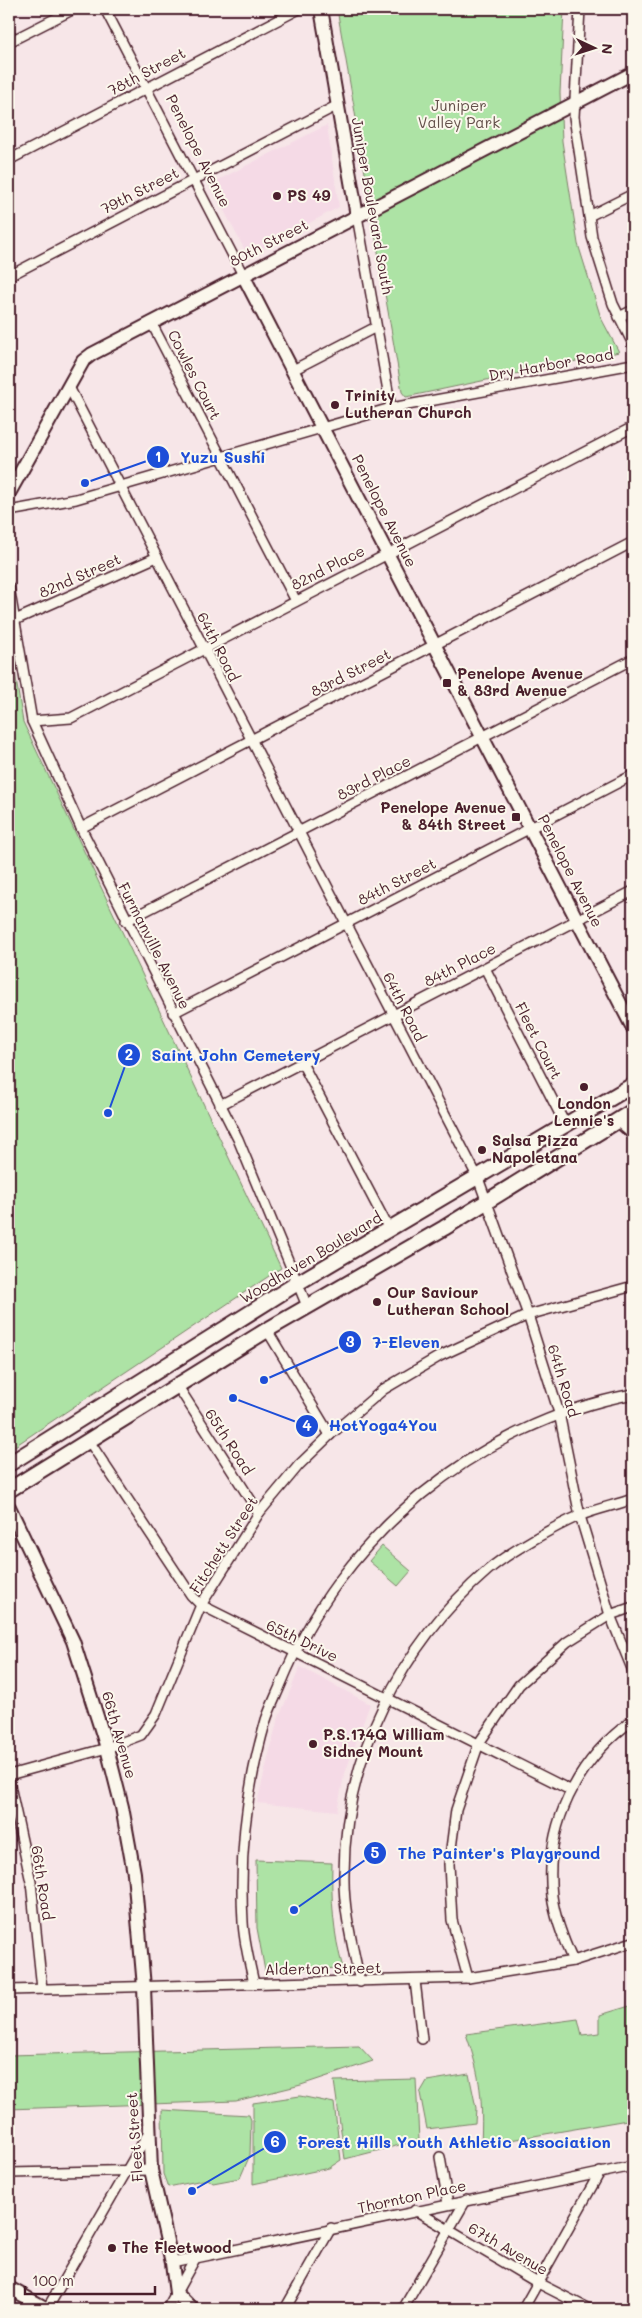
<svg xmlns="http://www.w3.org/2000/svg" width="642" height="2318" viewBox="0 0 642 2318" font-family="Mali,sans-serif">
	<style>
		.built { fill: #f5dae6 }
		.green { fill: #ade3a5; stroke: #7c8168 }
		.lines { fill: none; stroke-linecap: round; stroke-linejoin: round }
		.street-casing { stroke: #4a1f2b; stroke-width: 12 }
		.secondary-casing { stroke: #4a1f2b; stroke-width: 16 }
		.primary-casing { stroke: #4a1f2b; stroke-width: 18 }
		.street { stroke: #fbf7ec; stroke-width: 9 }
		.secondary { stroke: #fbf7ec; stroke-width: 12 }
		.primary { stroke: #fbf7ec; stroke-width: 14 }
		.poi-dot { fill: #4a1f2b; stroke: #fbf7ec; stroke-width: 2 }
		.labels { text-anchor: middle; stroke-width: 4; stroke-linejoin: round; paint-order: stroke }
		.street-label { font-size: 15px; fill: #4a1f2b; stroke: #fbf7ec }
		.park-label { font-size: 15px; fill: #63504a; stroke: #fbf7ec }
		.poi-label { font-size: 15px; font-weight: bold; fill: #4a1f2b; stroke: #fbf7ec; text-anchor: start }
		.leader { fill: none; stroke: #1d4ed8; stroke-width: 2 }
		.callout-dot { fill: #1d4ed8; stroke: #fbf7ec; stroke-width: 2 }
		.mark-label { font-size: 15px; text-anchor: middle; font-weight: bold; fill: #fff }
		.callout-label { font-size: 16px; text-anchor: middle; font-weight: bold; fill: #1d4ed8; stroke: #fbf7ec; stroke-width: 4; stroke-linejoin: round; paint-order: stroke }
	</style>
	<rect width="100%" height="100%" fill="#f7e6e8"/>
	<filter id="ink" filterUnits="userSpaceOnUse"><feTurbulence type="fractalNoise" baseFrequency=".02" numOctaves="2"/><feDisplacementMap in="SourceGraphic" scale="10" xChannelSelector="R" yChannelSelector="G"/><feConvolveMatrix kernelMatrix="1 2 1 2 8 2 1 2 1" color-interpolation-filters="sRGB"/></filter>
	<g filter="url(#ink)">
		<g class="built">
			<polygon points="327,125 339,207 248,256 210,184"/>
			<polygon points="300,1667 370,1704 344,1776 337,1811 257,1803 277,1722"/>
		</g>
		<g class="green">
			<path d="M337 9H564L560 93 562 141 568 180 578 244 601 318 619 352 406 397 402 392C379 264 360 136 337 9Z"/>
			<polygon points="9,636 23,722 281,1268 9,1450"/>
			<polygon points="382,1546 411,1571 398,1586 369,1561"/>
			<path d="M256 1860 332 1863C331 1898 333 1934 343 1968L265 1971 257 1928Z"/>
			<path d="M633 2005V2119L481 2145C483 2100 481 2077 466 2034L578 2019 582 2035 600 2033V2015Z"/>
			<polygon points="359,2046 373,2061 301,2085 236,2101 9,2109 9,2055"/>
			<polygon points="469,2074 476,2108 475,2123 427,2129 420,2093 427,2081"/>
			<polygon points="416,2079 419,2140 345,2159 334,2081"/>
			<polygon points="300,2096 334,2103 341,2160 329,2168 253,2184 253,2103"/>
			<polygon points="162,2110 249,2115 251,2120 250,2155 240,2178 213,2183 208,2179 168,2187 163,2174"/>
		</g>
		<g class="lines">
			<g class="street-casing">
				<g id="street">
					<polyline points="105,9 243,275"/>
					<polyline points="580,9 574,117 589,216 592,237 613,304 633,344"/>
					<polyline points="9,42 74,9"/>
					<polyline points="9,160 299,9"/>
					<polyline points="357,216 391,408"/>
					<polyline points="589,216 633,194"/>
					<polyline points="9,276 338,105"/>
					<polyline points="619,317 633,310"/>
					<polyline points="151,322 296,601"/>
					<polyline points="293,370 376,327"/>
					<polyline points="69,387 478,1178 528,1315 559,1413 580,1516 610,1615 633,1671"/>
					<polyline points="9,511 76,499 391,408 633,364"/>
					<polyline points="9,587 32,721 81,828 238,1139 307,1306"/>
					<polyline points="15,620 157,557"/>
					<polyline points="32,721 71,718 633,427"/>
					<polyline points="81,828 633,542"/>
					<polyline points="126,921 633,659"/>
					<polyline points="485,968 566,1126"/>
					<polyline points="173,1013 633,775"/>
					<polyline points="302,1063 389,1229"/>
					<polyline points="220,1105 633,891"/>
					<polyline points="267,1330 330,1435"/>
					<polyline points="177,1385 259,1513"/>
					<polyline points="89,1441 191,1595 201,1605 570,1790"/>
					<polyline points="9,1775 107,1748 141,1735 156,1714 201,1605 259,1513 299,1465 330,1435 384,1389 440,1356 528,1315 633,1286"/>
					<polyline points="9,1781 31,1882 42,1989"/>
					<path d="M573 1961C564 1941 555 1919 552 1896 544 1826 577 1760 633 1720"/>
					<polyline points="468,1978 452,1920 449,1864 456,1810 479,1743 519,1685 567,1642 610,1615 633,1607"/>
					<polyline points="415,1981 422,2039"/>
					<path d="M360 1982C353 1947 343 1910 344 1874 344 1757 401 1645 488 1570 508 1553 555 1526 579 1516 596 1509 616 1505 633 1499"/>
					<path d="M254 1984C250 1964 244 1943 243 1922 239 1854 247 1785 266 1720 270 1708 276 1696 281 1684 341 1536 477 1424 633 1394"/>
					<polyline points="9,1990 468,1978 573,1961 633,1942"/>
					<polyline points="440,2157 448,2204"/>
					<polyline points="9,2173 151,2170"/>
					<polyline points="415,2210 538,2283 589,2309"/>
					<polyline points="172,2263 633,2166"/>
					<polyline points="47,2309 149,2132"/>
					<polyline points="167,2309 196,2257"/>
					<polyline points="285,2309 331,2228"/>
					<polyline points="403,2309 466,2200"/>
					<polyline points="523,2309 600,2172"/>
				</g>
			</g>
			<g class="secondary-casing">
				<g id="secondary">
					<polyline points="321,9 357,216"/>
					<polyline points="243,275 633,1028"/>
					<polyline points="9,493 83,361 92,354 633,73"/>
					<polyline points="618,1120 633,1133"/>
					<polyline points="9,1507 73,1641 107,1748 122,1807 134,1873 144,1987 151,2170 172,2263 176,2293 192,2309"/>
					<polyline points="9,2288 47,2309"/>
				</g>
			</g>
			<g class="primary-casing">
				<g id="primary">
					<polyline points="9,1464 296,1284 633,1085"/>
					<polyline points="9,1490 267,1330 444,1228 633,1111"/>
				</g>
			</g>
			<use href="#street" class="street"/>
			<use href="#secondary" class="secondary"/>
			<use href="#primary" class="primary"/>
		</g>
	</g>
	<g class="poi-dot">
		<circle cx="277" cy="196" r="5"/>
		<circle cx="335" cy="405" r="5"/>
		<rect x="442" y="678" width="10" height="10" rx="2.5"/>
		<rect x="511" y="812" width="10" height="10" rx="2.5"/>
		<circle cx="584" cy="1087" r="5"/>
		<circle cx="482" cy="1150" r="5"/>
		<circle cx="377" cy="1302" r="5"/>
		<circle cx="313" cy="1744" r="5"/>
		<circle cx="112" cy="2248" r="5"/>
	</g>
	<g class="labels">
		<g class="street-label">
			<text transform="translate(147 72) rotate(-28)" y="5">78th Street</text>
			<text transform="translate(198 151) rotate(63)" y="5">Penelope Avenue</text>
			<text transform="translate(140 191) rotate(-27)" y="5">79th Street</text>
			<text transform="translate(372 206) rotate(80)" y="5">Juniper Boulevard South</text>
			<text transform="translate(269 243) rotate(-27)" y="5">80th Street</text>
			<text transform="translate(551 365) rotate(-10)" y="5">Dry Harbor Road</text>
			<text transform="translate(194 375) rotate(63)" y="5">Cowles Court</text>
			<text transform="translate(384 511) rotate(63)" y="5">Penelope Avenue</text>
			<text transform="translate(328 568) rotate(-27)" y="5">82nd Place</text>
			<text transform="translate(80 576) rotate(-24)" y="5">82nd Street</text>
			<text transform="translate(218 647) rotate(63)" y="5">64th Road</text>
			<text transform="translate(351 673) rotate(-27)" y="5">83rd Street</text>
			<text transform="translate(374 778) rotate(-27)" y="5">83rd Place</text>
			<text transform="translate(570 871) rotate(63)" y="5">Penelope Avenue</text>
			<text transform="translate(397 882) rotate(-27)" y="5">84th Street</text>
			<text transform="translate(154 946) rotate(63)" y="5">Furmanville Avenue</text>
			<text transform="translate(460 965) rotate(-27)" y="5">84th Place</text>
			<text transform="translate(404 1007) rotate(63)" y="5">64th Road</text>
			<text transform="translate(538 1041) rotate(63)" y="5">Fleet Court</text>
			<text transform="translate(311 1258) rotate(-31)" y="5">Woodhaven Boulevard</text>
			<text transform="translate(563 1381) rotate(73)" y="5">64th Road</text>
			<text transform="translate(229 1442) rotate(57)" y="5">65th Road</text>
			<text transform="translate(224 1545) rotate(-57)" y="5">Fitchett Street</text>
			<text transform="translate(302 1641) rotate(26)" y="5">65th Drive</text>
			<text transform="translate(119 1735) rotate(74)" y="5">66th Avenue</text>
			<text transform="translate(42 1883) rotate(81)" y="5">66th Road</text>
			<text transform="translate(323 1969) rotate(-1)" y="5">Alderton Street</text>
			<text transform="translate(135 2137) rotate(-94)" y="5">Fleet Street</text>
			<text transform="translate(412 2197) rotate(-12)" y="5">Thornton Place</text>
			<text transform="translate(508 2249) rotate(30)" y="5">67th Avenue</text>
		</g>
		<g class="park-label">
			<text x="459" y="111">Juniper<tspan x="459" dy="17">Valley Park</tspan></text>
		</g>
		<g class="poi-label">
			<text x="287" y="201">PS 49</text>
			<text x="345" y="401">Trinity<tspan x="345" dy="17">Lutheran Church</tspan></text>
			<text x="457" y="679">Penelope Avenue<tspan x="457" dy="17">&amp; 83rd Avenue</tspan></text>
			<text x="506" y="813" text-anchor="end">Penelope Avenue<tspan x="506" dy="17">&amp; 84th Street</tspan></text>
			<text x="584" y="1109" text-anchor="middle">London<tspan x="584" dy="17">Lennie's</tspan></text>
			<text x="492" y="1146">Salsa Pizza<tspan x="492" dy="17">Napoletana</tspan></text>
			<text x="387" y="1298">Our Saviour<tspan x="387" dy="17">Lutheran School</tspan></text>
			<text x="323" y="1740">P.S.174Q William<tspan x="323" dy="17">Sidney Mount</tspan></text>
			<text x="122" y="2253">The Fleetwood</text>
		</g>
	</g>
	<path class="leader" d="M85 483L158 457M108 1113L129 1055M264 1380L350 1342M233 1398L307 1426M294 1910L375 1853M192 2191L275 2142"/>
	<g class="callout-dot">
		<circle cx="85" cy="483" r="5"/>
		<circle cx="108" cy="1113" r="5"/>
		<circle cx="264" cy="1380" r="5"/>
		<circle cx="233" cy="1398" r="5"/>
		<circle cx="294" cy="1910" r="5"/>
		<circle cx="192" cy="2191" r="5"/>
		<circle cx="158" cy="457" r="12"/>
		<circle cx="129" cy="1055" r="12"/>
		<circle cx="350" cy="1342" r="12"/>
		<circle cx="307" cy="1426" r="12"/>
		<circle cx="375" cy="1853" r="12"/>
		<circle cx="275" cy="2142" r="12"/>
	</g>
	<g class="mark-label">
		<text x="158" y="462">1</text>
		<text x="129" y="1060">2</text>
		<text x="350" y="1347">3</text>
		<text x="307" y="1431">4</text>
		<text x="375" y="1858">5</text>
		<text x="275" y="2147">6</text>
	</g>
	<g class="callout-label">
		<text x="223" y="463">Yuzu Sushi</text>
		<text x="236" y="1061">Saint John Cemetery</text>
		<text x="406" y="1348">7-Eleven</text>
		<text x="383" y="1431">HotYoga4You</text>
		<text x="499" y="1859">The Painter's Playground</text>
		<text x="454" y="2148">Forest Hills Youth Athletic Association</text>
	</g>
	<rect width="642" height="2318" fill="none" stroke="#fbf7ec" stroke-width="30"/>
	<rect x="15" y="15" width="612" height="2288" fill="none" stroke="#4a1f2b" stroke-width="2" filter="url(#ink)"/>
	<g transform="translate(594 48) rotate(94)" stroke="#fbf7ec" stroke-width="4" paint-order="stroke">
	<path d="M0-4L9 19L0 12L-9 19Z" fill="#4a1f2b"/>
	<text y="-8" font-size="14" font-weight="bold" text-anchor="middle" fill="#4a1f2b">N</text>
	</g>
	<path d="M25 2286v8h130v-8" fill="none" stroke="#4a1f2b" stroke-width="2.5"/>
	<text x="32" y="2286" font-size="15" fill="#4a1f2b" stroke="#fbf7ec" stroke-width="4" paint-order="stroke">100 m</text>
</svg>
